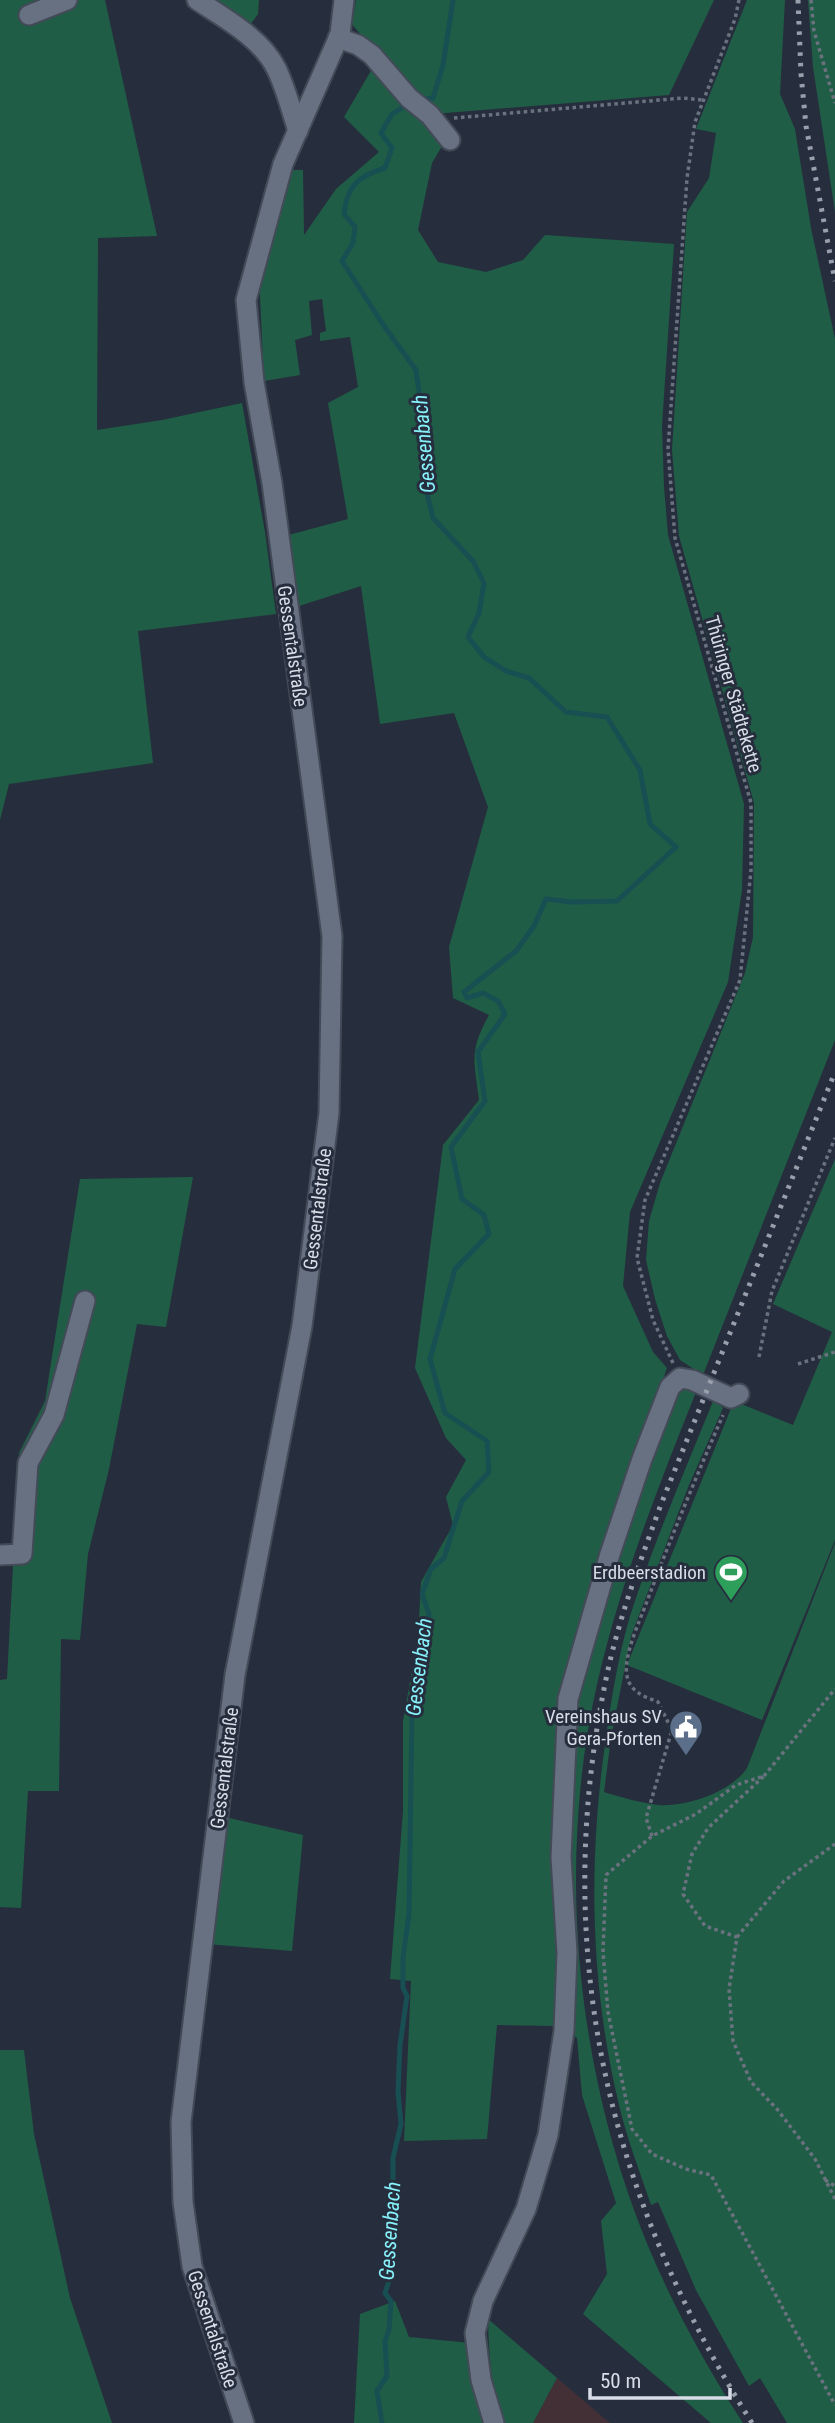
<svg xmlns="http://www.w3.org/2000/svg" width="835" height="2423" viewBox="0 0 835 2423" font-family="'Roboto Condensed',sans-serif">
	<style>
		.commercial { fill: #432f36 }
		.green { fill: #205d46 }
		.lines { fill: none; stroke-linecap: round; stroke-linejoin: round }
		.stream { stroke: #174f53; stroke-width: 5 }
		.minor-casing { stroke: #434a57; stroke-width: 23 }
		.path { stroke: #6b727f; stroke-width: 3.5; stroke-dasharray: 3.5 3.5; stroke-linecap: butt }
		.minor { stroke: #677182; stroke-width: 19 }
		.rail { stroke: #999fab; stroke-width: 5; stroke-dasharray: 3.5 7; stroke-linecap: butt }
		.labels { text-anchor: middle; stroke-width: 6; stroke-linejoin: round; paint-order: stroke }
		.street-label { font-size: 19px; fill: #d8dde7; stroke: #262e3d }
		.poi-label { font-size: 19px; fill: #d8dde7; stroke: #262e3d; text-anchor: end }
		.water-label { font-size: 21px; font-style: italic; fill: #87f2fb; stroke: #262e3d }
	</style>
	<rect width="100%" height="100%" fill="#262e3d"/>
	<polygon class="commercial" points="557,2378 610,2423 533,2423"/>
	<g class="green">
		<polygon points="0,0 105,0 157,236 98,238 97,430 162,420 242,403 265,532 276,614 138,631 153,763 9,784 0,820"/>
		<polygon points="211,0 259,0 258,14 250,25"/>
		<path d="M356 0H714L669 95 433 114 445 141 432 163 418 230 438 262 486 272 523 260 545 235 674 244 662 426 664 487 668 535 744 804 742 890 728 982 630 1212 623 1286 653 1352 667 1368 605 1551 561 1699 558 2026 497 2025 487 2139 404 2141 411 1981 390 1979 403 1811V1721L418 1637 421 1582 453 1525 446 1497 466 1460 446 1438 415 1368 443 1145 479 1100C474 1060 469 1051 489 1015L453 998 449 947 488 807 454 713 380 724 361 586 296 607 285 536 348 519 328 403 358 387 350 337 320 341V333L326 331 322 299 309 301 312 335 295 340 300 375 264 381 259 276 287 170H303L304 235 336 189 379 152 344 117 379 57 352 24Z"/>
		<polygon points="747,0 785,0 780,94 795,129 811,228 835,339 835,1040 703,1375 680,1360 667,1336 655,1299 646,1260 649,1221 660,1183 745,973 753,937 754,803 679,536 672,450 687,212 709,178 716,133 696,129"/>
		<polygon points="808,0 835,0 835,212 813,67"/>
		<polygon points="835,1159 835,1540 762,1720 627,1665 734,1401 793,1425 832,1332 773,1304"/>
		<polygon points="193,1177 166,1327 137,1324 109,1469 88,1554 80,1640 61,1639 59,1791 28,1791 21,1908 0,1907 0,1680 7,1679 19,1453 45,1401 80,1179"/>
		<path d="M685 1388 696 1392C658 1487 621 1581 598 1680 558 1853 574 2044 634 2210 660 2282 701 2359 743 2423H711L583 2314 607 2274 601 2221 616 2203 582 2095 577 2038 569 2032 570 1762 579 1690 601 1610 675 1393Z"/>
		<path d="M714 1399 723 1408 689 1485 631 1636 611 1738 604 1792C620 1797 641 1803 658 1805 687 1807 731 1792 747 1768L835 1543V2423H787L760 2378 749 2386 696 2290 658 2202 651 2205C640 2172 627 2139 619 2105 591 1989 588 1869 604 1752 610 1707 617 1660 630 1616 654 1542 685 1470 714 1399Z"/>
		<polygon points="225,1817 303,1835 292,1951 207,1944"/>
		<polygon points="0,2050 24,2050 34,2134 70,2298 112,2423 0,2423"/>
		<polygon points="395,2301 409,2337 470,2343 488,2423 354,2423 360,2314"/>
		<path d="M488 2319 557 2378 533 2423H502C491 2388 489 2356 488 2319Z"/>
	</g>
	<g class="lines">
		<g class="stream">
			<polyline points="421,100 433,98 443,65 453,0"/>
			<path d="M382 2423 377 2391 387 2376 385 2341 389 2330 391 2301 385 2293 389 2281 386 2270V2232L391 2215 388 2205 393 2196V2158L401 2124 398 2092 400 2045 407 1996 403 1988V1958L409 1914 412 1715 429 1614 422 1594 431 1569 444 1558 462 1501 489 1472 487 1441 445 1413 430 1359 455 1269 489 1234 484 1215 462 1199 451 1147 485 1101 478 1052 505 1014 498 1001 483 993 467 998 464 992 516 951 534 926 546 899 572 902 617 901 676 847 650 824 640 770 607 717 566 712 529 678 506 671 484 657 468 637 479 613 484 583 473 561 433 518 423 477 424 427 416 370 384 326 342 261 353 243 355 227 344 214C347 186 358 176 385 168L392 148 381 133 392 114 408 104"/>
		</g>
		<g class="minor-casing">
			<g id="minor">
				<path d="M197 0C224 18 261 38 276 68 286 88 291 110 298 131"/>
				<polyline points="29,15 67,0"/>
				<polyline points="338,38 358,45 372,55 409,98 430,115 450,140"/>
				<polyline points="0,1555 22,1554 28,1463 54,1415 85,1301"/>
				<polyline points="244,2423 192,2266 183,2202 181,2122 235,1675 302,1326 329,1113 332,936 272,483 254,382 246,300 283,164 340,34 344,0"/>
				<polyline points="494,2423 481,2380 475,2333 483,2301 526,2209 548,2135 564,2031 567,1953 561,1857 568,1699 610,1554 642,1459 670,1387 680,1378 692,1380 731,1398 739,1394"/>
			</g>
		</g>
		<g class="path">
			<polyline points="811,0 814,31 835,103"/>
			<polyline points="454,118 683,98 702,100"/>
			<polyline points="759,1357 772,1291 835,1138"/>
			<polyline points="673,1363 653,1320 637,1258 645,1200 740,980 751,870 751,803 675,538 668,449 687,178 695,122 735,19 739,0"/>
			<polyline points="798,1364 835,1352"/>
			<polyline points="764,1776 835,1689"/>
			<path d="M652 1836 646 1818 672 1730 658 1702C645 1697 630 1692 627 1676 623 1656 639 1623 646 1604 670 1540 696 1477 723 1415"/>
			<polyline points="737,1937 784,1881 835,1844"/>
			<polyline points="825,2180 835,2186"/>
			<polyline points="835,2199 815,2159 777,2109 751,2082 733,2041 729,1989 737,1937 705,1926 683,1894 692,1854 708,1828 764,1776 736,1785 696,1814 652,1836 606,1875 603,1952 608,2012 632,2129 652,2154 686,2169 711,2175 835,2405"/>
		</g>
		<use href="#minor" class="minor"/>
		<g class="rail">
			<polyline points="798,0 801,74 806,126 835,281"/>
			<path d="M752 2423C607 2194 551 1951 605 1684 617 1623 639 1565 660 1507L835 1072"/>
		</g>
	</g>
	<defs>
		<g id="stadium-pin" transform="scale(1.75)"><path d="M0 17L-7.5 6A9.5 9.5 0 1 1 7.5 6Z" fill="#2e9e5b" stroke="#262e3d"/><path d="M0-5a6.5 5 0 1 0 0 10a6.5 5 0 1 0 0-10ZM-3.5-1.8h7v3.6h-7Z" fill="#fff"/></g>
		<g id="civic-pin" transform="scale(1.75)"><path d="M0 17L-7.5 6A9.5 9.5 0 1 1 7.5 6Z" fill="#5c6f8a" stroke="#262e3d"/><path d="M-.6-6.5H3V-4.5H.6V-3L4-1V1h2V6H-6V1h2V-1L-.6-3ZM-1.2 2.5V6h2.4V2.5Z" fill="#fff"/></g>
	</defs>
	<g fill-rule="evenodd">
		<use href="#stadium-pin" x="731" y="1572"/>
		<use href="#civic-pin" x="686" y="1727"/>
	</g>
	<g class="labels">
		<g class="street-label">
			<text transform="translate(293 646) rotate(82)" y="7">Gessentalstraße</text>
			<text transform="translate(734 694) rotate(74)" y="7">Thüringer Städtekette</text>
			<text transform="translate(317 1209) rotate(-83)" y="7">Gessentalstraße</text>
			<text transform="translate(224 1768) rotate(-83)" y="7">Gessentalstraße</text>
			<text transform="translate(213 2329) rotate(72)" y="7">Gessentalstraße</text>
		</g>
		<g class="poi-label">
			<text x="706" y="1579">Erdbeerstadion</text>
			<text x="662" y="1723">Vereinshaus SV<tspan x="662" dy="22">Gera-Pforten</tspan></text>
		</g>
		<g class="water-label">
			<text transform="translate(424 444) rotate(-95)" y="7">Gessenbach</text>
			<text transform="translate(419 1667) rotate(-83)" y="7">Gessenbach</text>
			<text transform="translate(390 2231) rotate(-86)" y="7">Gessenbach</text>
		</g>
	</g>
	<path d="M590 2388v10h140v-10" fill="none" stroke="#d8dde7" stroke-width="3.5"/>
	<text x="600" y="2388" font-size="21" fill="#d8dde7" stroke="#262e3d" stroke-width="5" paint-order="stroke">50 m</text>
</svg>
